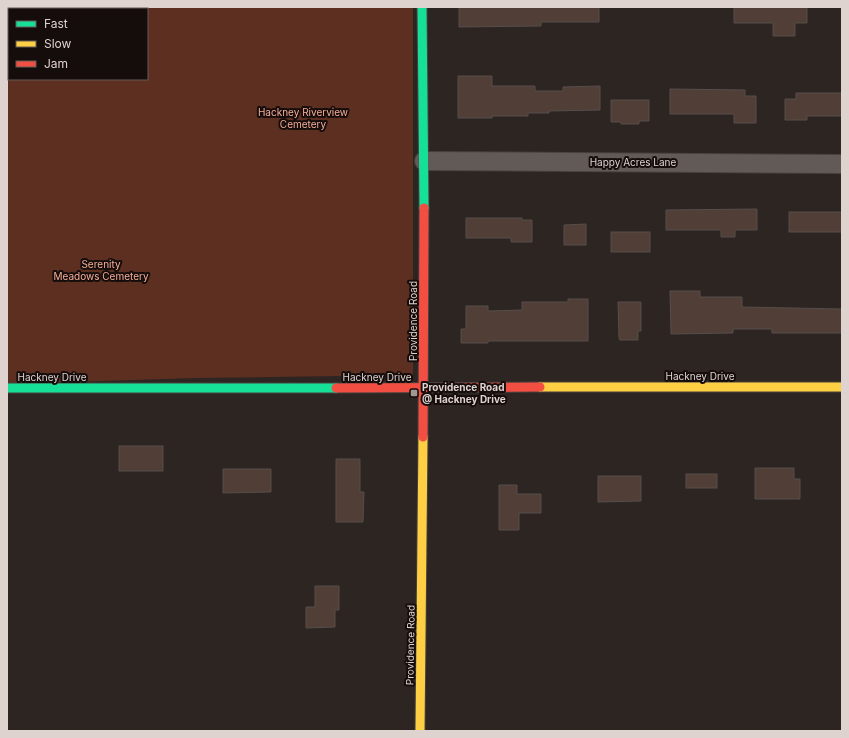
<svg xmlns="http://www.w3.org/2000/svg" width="849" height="738" viewBox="0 0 849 738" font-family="Inter,sans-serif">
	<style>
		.green { fill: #5d2f21; fill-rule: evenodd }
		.building { fill: #513e37; stroke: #564e4b }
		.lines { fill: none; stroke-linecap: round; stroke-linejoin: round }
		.street-casing { stroke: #49423f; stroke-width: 20 }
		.fast-casing { stroke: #49423f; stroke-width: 11 }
		.slow-casing { stroke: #49423f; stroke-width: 11 }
		.jam-casing { stroke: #49423f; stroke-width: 11 }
		.street { stroke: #615a57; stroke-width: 18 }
		.fast { stroke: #16e098; stroke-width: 9 }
		.slow { stroke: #ffcf43; stroke-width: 9 }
		.jam { stroke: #f24e42; stroke-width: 9 }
		.poi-dot { fill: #a19693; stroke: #150d0b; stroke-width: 1.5 }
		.labels { text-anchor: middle; stroke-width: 4; stroke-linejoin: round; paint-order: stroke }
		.park-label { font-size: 10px; fill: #f5ad98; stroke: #150d0b }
		.street-label { font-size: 10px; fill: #dfd3d0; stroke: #150d0b }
		.poi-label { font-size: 10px; font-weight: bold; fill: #dfd3d0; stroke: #150d0b; text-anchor: start }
	</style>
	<rect width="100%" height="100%" fill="#2d2522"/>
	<path class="green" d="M7 7H413V375L196 378 7 384ZM9 9H147V79H9Z"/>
	<g class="building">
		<polygon points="459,7 599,7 599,22 541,22 541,26 459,27"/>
		<polygon points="734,7 807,7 807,23 795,23 795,36 773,36 773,23 734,23"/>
		<polygon points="458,76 492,76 492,86 535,86 535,91 563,91 563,87 600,86 600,110 549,111 549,113 528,113 528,116 492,116 492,118 458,118"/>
		<polygon points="670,89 745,90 745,96 756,96 756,123 734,123 734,114 670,114"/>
		<polygon points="796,93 842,93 842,116 807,116 807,120 785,120 785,99 796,99"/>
		<polygon points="611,100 649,100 649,121 639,121 639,124 621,124 621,122 611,122"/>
		<polygon points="757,209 757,230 735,230 735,237 721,237 721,230 666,230 666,210"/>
		<rect x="789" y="212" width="53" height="20"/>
		<polygon points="466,218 522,218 522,220 532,220 532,242 511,242 511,238 466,238"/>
		<polygon points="586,224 586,245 564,245 564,225"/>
		<rect x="611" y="232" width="39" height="20"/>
		<polygon points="670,291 700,291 700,297 742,297 742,307 842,309 842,333 772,333 772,329 733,329 733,333 671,334"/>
		<polygon points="568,299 588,299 588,341 488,341 488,343 461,343 461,329 466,329 466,306 488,306 488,311 522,310 522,302 568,302"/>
		<polygon points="618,302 641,302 641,331 638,331 638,340 620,340 619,338"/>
		<rect x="119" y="446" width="44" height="25"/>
		<polygon points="336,459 360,459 360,492 364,492 363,522 336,522"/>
		<polygon points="755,468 794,468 794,479 800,479 800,499 755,499"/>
		<polygon points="223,469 271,469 271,492 223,493"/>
		<rect x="686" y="474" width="31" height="14"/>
		<polygon points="598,476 641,476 641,501 598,502"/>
		<polygon points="499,485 517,485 517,494 541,494 541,513 519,513 519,530 499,530"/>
		<polygon points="315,586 339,586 339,610 335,610 335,627 306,628 306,607 315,607"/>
	</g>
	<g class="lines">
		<g class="street-casing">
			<polyline id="street" points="424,161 842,164"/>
		</g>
		<g class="fast-casing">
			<g id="fast">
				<polyline points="422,7 424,208"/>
				<polyline points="7,388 336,388"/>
			</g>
		</g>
		<g class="slow-casing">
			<g id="slow">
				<polyline points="540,387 842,387"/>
				<polyline points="420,731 423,437"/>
			</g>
		</g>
		<g class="jam-casing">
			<g id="jam">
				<polyline points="336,388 540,387"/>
				<polyline points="423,437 424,208"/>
			</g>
		</g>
		<use href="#street" class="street"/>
		<use href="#fast" class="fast"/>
		<use href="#slow" class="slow"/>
		<use href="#jam" class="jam"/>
	</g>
	<rect class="poi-dot" x="410" y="389" width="8" height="8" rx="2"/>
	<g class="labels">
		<g class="park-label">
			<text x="303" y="116">Hackney Riverview<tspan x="303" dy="12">Cemetery</tspan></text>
			<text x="101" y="268">Serenity<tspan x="101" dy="12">Meadows Cemetery</tspan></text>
		</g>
		<g class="street-label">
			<text x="633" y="166">Happy Acres Lane</text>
			<text transform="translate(413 321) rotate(-90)" y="4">Providence Road</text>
			<text x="700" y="380">Hackney Drive</text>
			<text x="52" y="381">Hackney Drive</text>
			<text x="377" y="381">Hackney Drive</text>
			<text transform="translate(410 645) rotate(-89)" y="4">Providence Road</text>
		</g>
		<g class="poi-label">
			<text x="422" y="391">Providence Road<tspan x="422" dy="12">@ Hackney Drive</tspan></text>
		</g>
	</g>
	<rect width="849" height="738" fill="none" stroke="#dfd3d0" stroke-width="16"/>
	<rect x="8" y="8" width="140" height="72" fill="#150d0b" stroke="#665c5a"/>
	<rect x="16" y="21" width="20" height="6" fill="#16e098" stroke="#665c5a"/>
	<text x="44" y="28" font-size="12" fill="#dfd3d0">Fast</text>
	<rect x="16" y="41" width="20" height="6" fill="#ffcf43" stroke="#665c5a"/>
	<text x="44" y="48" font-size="12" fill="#dfd3d0">Slow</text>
	<rect x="16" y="61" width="20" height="6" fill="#f24e42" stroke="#665c5a"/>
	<text x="44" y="68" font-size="12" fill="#dfd3d0">Jam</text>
</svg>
